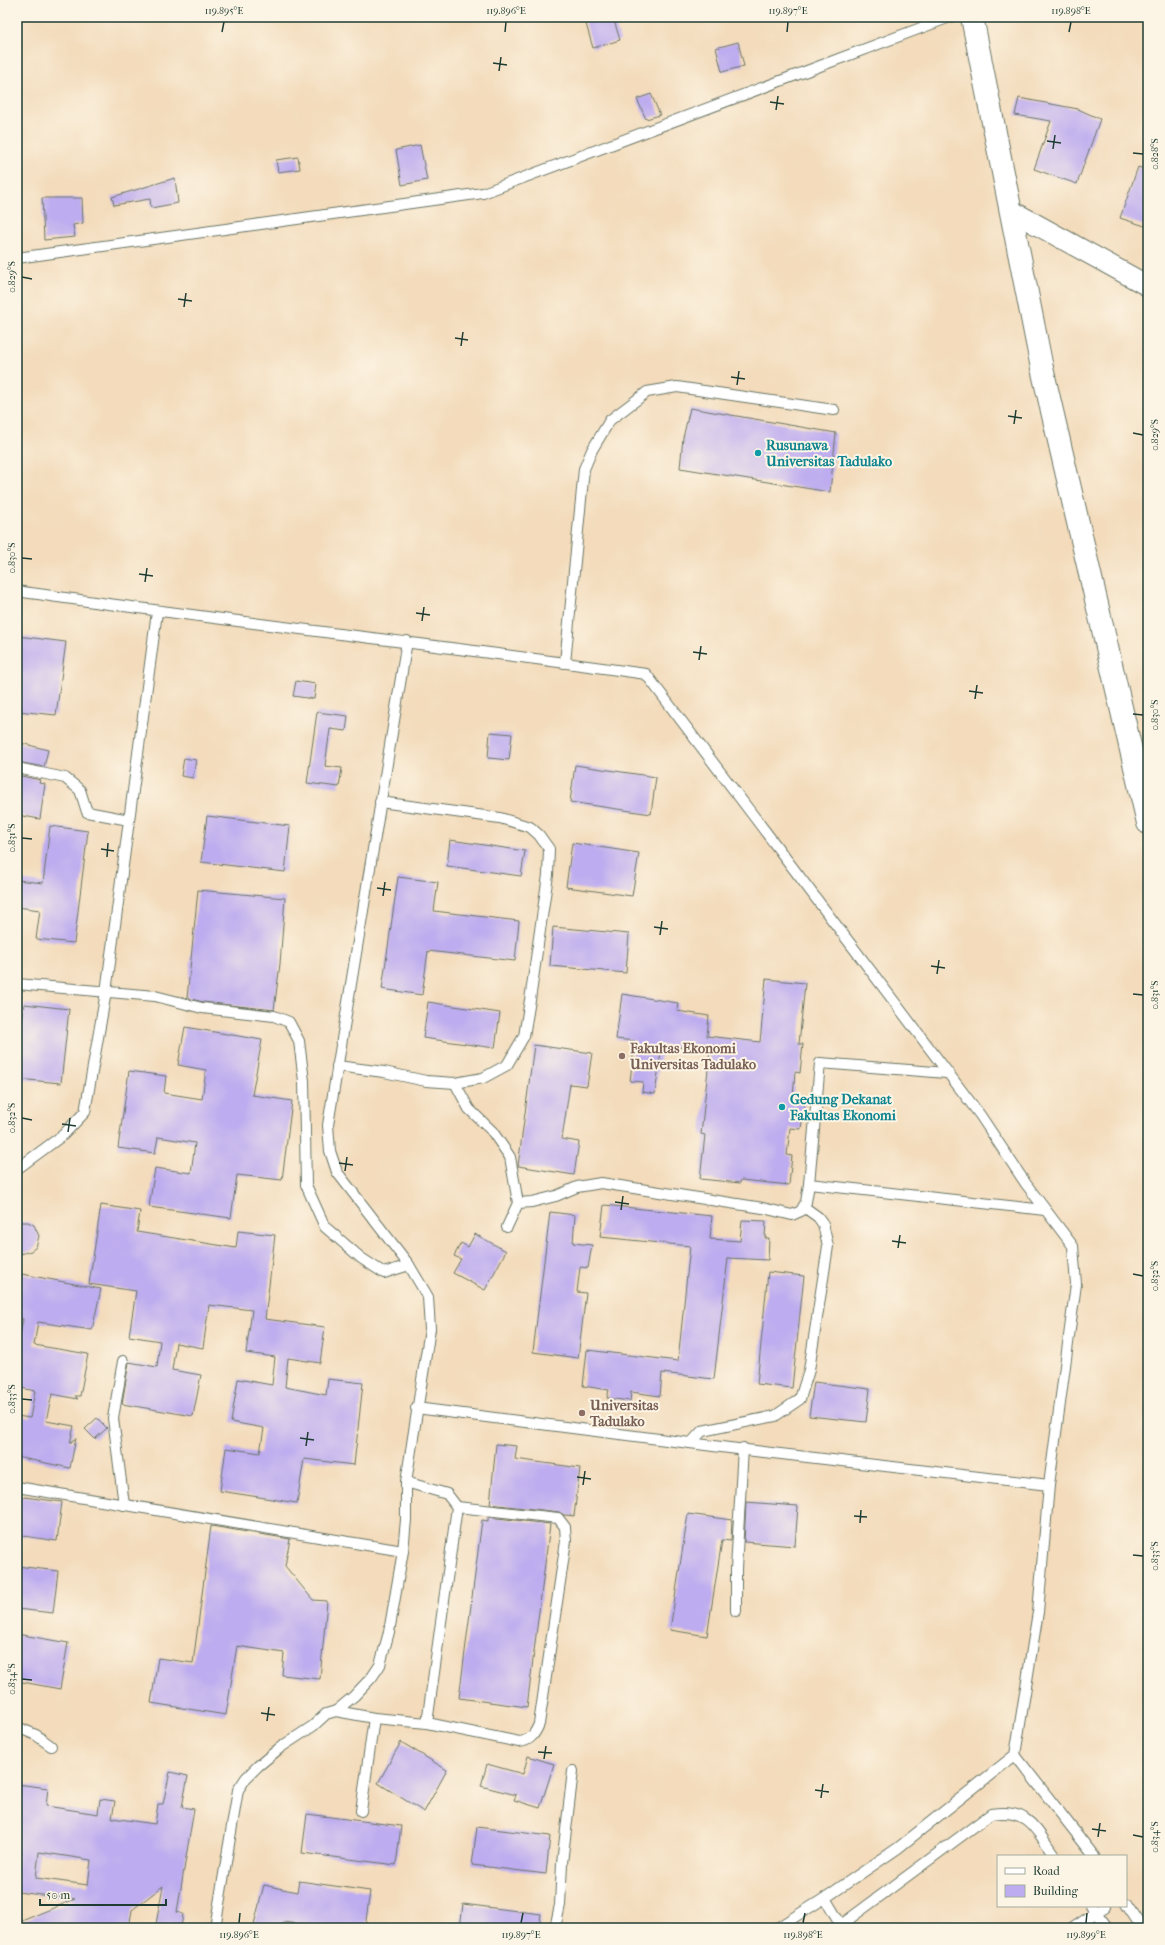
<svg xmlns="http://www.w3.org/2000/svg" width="1165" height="1945" viewBox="0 0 1165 1945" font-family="'IM FELL French Canon',serif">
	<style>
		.building { fill: #bdacef; fill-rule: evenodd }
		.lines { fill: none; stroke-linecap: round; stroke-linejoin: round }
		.service-casing { stroke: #697463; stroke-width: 12 }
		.minor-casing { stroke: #697463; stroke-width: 22 }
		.tertiary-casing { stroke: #697463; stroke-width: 24 }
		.service { stroke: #fff; stroke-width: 10 }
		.minor { stroke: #fff; stroke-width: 20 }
		.tertiary { stroke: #fff; stroke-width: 22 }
		.ticks { fill: none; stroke: #1f3d34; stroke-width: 1.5 }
		.culture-dot { fill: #0f9aa8; stroke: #fcf5e5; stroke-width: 1.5 }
		.education-dot { fill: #8d6e63; stroke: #fcf5e5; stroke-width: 1.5 }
		.labels { text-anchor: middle; stroke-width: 4; stroke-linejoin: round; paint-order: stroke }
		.culture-label { font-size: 14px; font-weight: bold; fill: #0d838f; stroke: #fcf5e5; text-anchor: start }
		.education-label { font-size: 14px; font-weight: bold; fill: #785e54; stroke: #fcf5e5; text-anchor: start }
		.neatline { fill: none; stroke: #1f3d34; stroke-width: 1.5 }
		.ticks-label { font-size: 10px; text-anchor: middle; fill: #1f3d34 }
	</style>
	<rect width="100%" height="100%" fill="#fcf5e5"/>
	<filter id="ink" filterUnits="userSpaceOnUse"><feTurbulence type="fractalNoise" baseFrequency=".025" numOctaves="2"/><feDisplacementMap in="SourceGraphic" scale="8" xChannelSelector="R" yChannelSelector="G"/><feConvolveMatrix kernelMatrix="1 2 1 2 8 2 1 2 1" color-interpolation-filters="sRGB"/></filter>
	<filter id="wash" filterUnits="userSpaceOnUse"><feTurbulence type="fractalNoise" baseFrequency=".012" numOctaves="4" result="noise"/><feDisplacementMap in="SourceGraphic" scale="16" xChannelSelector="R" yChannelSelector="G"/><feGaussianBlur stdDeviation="0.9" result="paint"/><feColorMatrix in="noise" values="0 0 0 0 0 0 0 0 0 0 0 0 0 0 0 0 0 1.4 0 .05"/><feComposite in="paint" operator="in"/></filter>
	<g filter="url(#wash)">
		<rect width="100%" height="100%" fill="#f3dbbb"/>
		<g id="blocks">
			<g class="building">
				<polygon points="584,17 613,17 620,40 593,48"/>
				<polygon points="738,42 744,66 722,72 716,48"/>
				<polygon points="651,94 660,115 646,119 637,99"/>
				<polygon points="1019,98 1078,109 1100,119 1077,184 1034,169 1051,121 1015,115"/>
				<polygon points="420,145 427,180 402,185 396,150"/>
				<polygon points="298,157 300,169 278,172 276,160"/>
				<polygon points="1138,167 1148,170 1148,227 1120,218"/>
				<polygon points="175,178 178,203 151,208 150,199 114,205 112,197"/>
				<polygon points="42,198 82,198 83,223 73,225 75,237 44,240"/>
				<polygon points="690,408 836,433 830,492 680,468 683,438"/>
				<polygon points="17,636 66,642 56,715 17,711"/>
				<polygon points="296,681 316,684 314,699 293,696"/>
				<polygon points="317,712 348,716 346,731 330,729 325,766 342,768 339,787 307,783"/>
				<polygon points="490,732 512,734 509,760 488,758"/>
				<polygon points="17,742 48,750 44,767 17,762"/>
				<polygon points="184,758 196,760 193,778 181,776"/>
				<polygon points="575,765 656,777 651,814 570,802"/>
				<polygon points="17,775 40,780 39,783 45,784 40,819 17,815"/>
				<polygon points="207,816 290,826 285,872 201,862"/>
				<polygon points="50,826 88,831 74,943 36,939 40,910 17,907 17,880 43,883"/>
				<polygon points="450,840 525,851 521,876 447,866"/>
				<polygon points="572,843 639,853 632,896 566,887"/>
				<polygon points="398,877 438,882 434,911 519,921 515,961 428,951 422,995 382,989"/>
				<polygon points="198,890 285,898 280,964 274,1010 203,1002 187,998"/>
				<polygon points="553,927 629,934 626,973 550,966"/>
				<polygon points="766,979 805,983 799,1044 803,1044 800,1073 795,1072 793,1098 805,1099 801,1129 790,1128 787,1155 792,1156 789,1185 741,1180 740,1183 700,1179 705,1135 701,1134 710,1051 662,1045 655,1094 642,1092 643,1082 630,1081 635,1041 616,1039 622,994 678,1003 677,1011 709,1016 707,1036 760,1042"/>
				<polygon points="428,1002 500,1013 495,1048 423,1038"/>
				<polygon points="24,1004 69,1009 61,1083 17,1079 17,1021 22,1022"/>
				<polygon points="185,1027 262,1040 252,1095 292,1101 282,1180 237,1175 231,1218 149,1207 155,1168 191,1173 195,1143 158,1137 155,1153 118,1148 129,1071 166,1076 164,1093 202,1099 206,1070 178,1065"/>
				<polygon points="534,1045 592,1053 587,1086 570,1084 562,1139 579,1142 574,1175 518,1166"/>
				<polygon points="101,1205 140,1211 137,1232 236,1248 238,1231 275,1235 265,1319 325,1327 320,1363 288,1358 285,1387 326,1395 328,1379 363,1383 354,1465 304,1459 297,1503 220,1491 226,1448 260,1453 264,1428 231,1422 238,1379 272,1385 275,1357 246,1353 252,1310 209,1305 203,1348 176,1343 172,1370 201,1375 193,1416 122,1404 129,1362 157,1367 160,1341 129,1336 136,1291 89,1284"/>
				<polygon points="604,1205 712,1216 710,1239 740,1241 742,1220 766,1221 765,1238 769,1238 768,1260 728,1258 714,1379 662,1373 660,1396 631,1392 630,1401 607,1398 609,1390 583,1386 587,1350 678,1361 690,1246 600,1237"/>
				<polygon points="550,1212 575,1215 573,1243 592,1245 588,1268 580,1267 577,1292 586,1293 578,1358 533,1352"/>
				<polygon points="17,1222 28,1222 34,1225 39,1236 36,1247 31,1251 17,1255"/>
				<polygon points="475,1234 506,1251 485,1290 453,1273 461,1259 454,1256 461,1243 468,1247"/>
				<polygon points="768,1272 804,1276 792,1388 757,1384"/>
				<polygon points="22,1274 101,1289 92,1330 38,1322 34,1345 88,1354 80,1396 75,1396 78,1399 52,1394 46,1421 74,1426 70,1443 76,1438 70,1468 17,1457 17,1416 30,1418 35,1391 17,1387 17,1351 23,1319 17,1318 17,1299"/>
				<polygon points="814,1382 870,1389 866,1422 809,1416"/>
				<polygon points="97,1418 107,1428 95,1439 85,1429"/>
				<polygon points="496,1444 517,1446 515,1459 580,1468 574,1516 564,1515 559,1512 490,1504"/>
				<polygon points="17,1496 62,1502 57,1541 17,1535"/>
				<polygon points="746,1502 798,1506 795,1546 744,1542"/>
				<polygon points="688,1514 732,1520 731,1541 722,1540 707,1636 670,1630"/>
				<polygon points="488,1517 550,1524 527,1707 459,1698 482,1520 488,1521"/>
				<polygon points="211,1526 290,1539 285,1566 313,1600 327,1601 320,1679 282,1675 284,1653 237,1646 226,1715 151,1703 158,1658 193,1663"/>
				<polygon points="17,1566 58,1571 53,1613 17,1609"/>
				<polygon points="17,1634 68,1643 60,1689 17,1681"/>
				<polygon points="401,1742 447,1770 424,1812 378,1783"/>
				<polygon points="528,1756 554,1764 540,1808 514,1800 516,1795 481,1786 487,1764 523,1774"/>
				<path d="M170 1772 188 1776 182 1807 194 1809 177 1912 183 1914 181 1928H157L158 1924H156L163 1886 132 1910 129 1928H78L49 1924 40 1928H17V1923L75 1899 17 1892V1784L48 1788 46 1806 98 1814 100 1799 115 1801 112 1818 155 1824 158 1804H163ZM39 1852 91 1860 88 1885 36 1878Z"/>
				<polygon points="307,1814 401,1826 396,1865 302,1853"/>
				<polygon points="477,1827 550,1836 546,1874 472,1865"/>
				<polygon points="299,1881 370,1891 365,1928 328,1928 283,1922 282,1928 253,1928 264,1885 297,1892"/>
				<polygon points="463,1904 541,1914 539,1928 460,1928"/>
			</g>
		</g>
	</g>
	<g filter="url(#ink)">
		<use href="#blocks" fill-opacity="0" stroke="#697463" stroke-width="1"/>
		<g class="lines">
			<g class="service-casing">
				<g id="service">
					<polyline points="17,258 483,193 950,17"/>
					<path d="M17 591C226 622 436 644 646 674L980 1115 1026 1184 1073 1246 1076 1284 1049 1485 1038 1612 1015 1755 898 1848 825 1898 777 1928"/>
					<polyline points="565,663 584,469 592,450 610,420 647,392 677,387 834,410"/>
					<polyline points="17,768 65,778 80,790 87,812 129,820"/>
					<polyline points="17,984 155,996 202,1008 274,1016 289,1022 299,1041 304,1081 306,1185 325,1227 361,1258 384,1273 409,1265"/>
					<polyline points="337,1066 384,1072 426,1081 455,1083 483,1078 507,1065 524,1036 530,1000 548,875 549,849 539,835 530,827 500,818 380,802"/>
					<polyline points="947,1073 820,1063 809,1184 1045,1210"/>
					<polyline points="455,1083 469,1109 492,1131 510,1157 518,1203 507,1227"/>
					<polyline points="17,1169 63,1135 85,1112 106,992 157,612"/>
					<polyline points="518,1203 532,1202 556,1196 577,1187 601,1183 763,1208 792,1215 801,1211 806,1202 809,1184"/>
					<polyline points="123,1361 113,1418 124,1505"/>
					<polyline points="416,1408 729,1448 1049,1485"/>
					<polyline points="691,1443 702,1431 775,1416 800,1399 809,1370 828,1246 823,1224 818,1217 804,1207"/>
					<polyline points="17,1487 403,1551"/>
					<polyline points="736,1611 736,1569 743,1448"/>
					<polyline points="336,1711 374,1718 427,1723 457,1507 447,1494 406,1482"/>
					<path d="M427 1723 519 1742C530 1741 535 1734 539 1724L566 1541 565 1527 558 1518 457 1507"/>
					<polyline points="17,1727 36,1735 51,1746"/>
					<polyline points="1015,1755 1094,1856"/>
					<polyline points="361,1811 374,1718"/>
					<polyline points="825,1898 841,1925 841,1928"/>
					<polyline points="1126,1904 1142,1928"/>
					<polyline points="1091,1906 1108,1928"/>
					<polyline points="215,1928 238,1790 246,1778 258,1766 281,1747 313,1726 326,1714 336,1711 354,1696 372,1677 380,1665 389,1632 403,1551 406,1520 406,1482 430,1329 428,1297 409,1265 337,1172 330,1151 328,1125 407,641"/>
					<polyline points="555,1928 560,1905 562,1863 573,1771"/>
					<path d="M837 1928 991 1814C1029 1808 1035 1829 1055 1856"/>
					<polyline points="1073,1928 1106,1906"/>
				</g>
			</g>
			<g class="minor-casing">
				<polyline id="minor" points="1010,210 1148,286"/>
			</g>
			<g class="tertiary-casing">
				<polyline id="tertiary" points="972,17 1042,368 1148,823"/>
			</g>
			<use href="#service" class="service"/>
			<use href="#minor" class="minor"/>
			<use href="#tertiary" class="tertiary"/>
		</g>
	</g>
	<path class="ticks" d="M222 32 224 22M505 32 506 22M787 32 788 22M1069 32 1071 22M493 63 507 65M499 71 501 57M770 102 784 104M776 110 778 96M1047 141 1061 143M1053 149 1055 135M1133 153 1143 154M22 277 32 279M178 299 192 301M184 307 186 293M455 338 468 340M461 346 463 332M731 377 745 379M737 385 739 371M1008 416 1022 418M1014 424 1016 410M1133 433 1143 435M22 558 32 559M139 574 153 576M145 582 147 568M416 613 430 615M422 621 424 607M693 652 707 654M699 660 701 646M969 691 983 693M975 699 977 685M1133 714 1143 715M22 838 32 839M101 849 114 851M107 857 108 843M377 888 391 890M383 896 385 882M654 927 668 929M660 935 662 921M931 966 945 968M937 974 939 960M1133 994 1143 995M22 1118 32 1120M62 1124 76 1126M68 1132 70 1118M339 1163 353 1165M345 1171 347 1157M615 1202 629 1204M621 1210 623 1196M892 1241 906 1243M898 1248 900 1235M1133 1274 1143 1276M22 1399 32 1400M300 1438 314 1440M306 1446 308 1432M577 1477 591 1479M583 1485 585 1471M854 1516 867 1517M860 1523 861 1510M1133 1555 1143 1556M22 1679 32 1680M261 1713 275 1715M267 1721 269 1707M538 1752 552 1753M544 1759 546 1746M815 1790 829 1792M821 1798 823 1784M1092 1829 1106 1831M1133 1835 1143 1837M1098 1837 1100 1823M239 1923 240 1913M521 1923 523 1913M803 1923 805 1913M1086 1923 1087 1913"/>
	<g class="culture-dot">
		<circle cx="758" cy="453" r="4"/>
		<circle cx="782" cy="1107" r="4"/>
	</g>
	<g class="education-dot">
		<circle cx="622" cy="1056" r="4"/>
		<circle cx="582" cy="1413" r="4"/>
	</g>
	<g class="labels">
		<g class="culture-label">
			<text x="766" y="450">Rusunawa<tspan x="766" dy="16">Universitas Tadulako</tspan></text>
			<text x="790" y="1104">Gedung Dekanat<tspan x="790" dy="16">Fakultas Ekonomi</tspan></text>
		</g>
		<g class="education-label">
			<text x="630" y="1053">Fakultas Ekonomi<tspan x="630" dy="16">Universitas Tadulako</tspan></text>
			<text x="590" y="1410">Universitas<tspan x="590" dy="16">Tadulako</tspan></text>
		</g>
	</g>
	<rect width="1165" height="1945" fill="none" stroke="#fcf5e5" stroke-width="44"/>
	<rect x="997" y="1855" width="130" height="52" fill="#fcf5e5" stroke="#a4ab9e"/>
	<rect x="1005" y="1868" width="20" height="6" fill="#ffffff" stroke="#a4ab9e"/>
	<text x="1033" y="1875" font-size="12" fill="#1f3d34">Road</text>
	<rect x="1005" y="1885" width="20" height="12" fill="#bdacef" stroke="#a4ab9e"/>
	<text x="1033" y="1895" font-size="12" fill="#1f3d34">Building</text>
	<path d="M40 1899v6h126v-6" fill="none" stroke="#1f3d34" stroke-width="2"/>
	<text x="46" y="1899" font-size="12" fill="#1f3d34" stroke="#fcf5e5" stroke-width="3" paint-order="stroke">50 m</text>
	<rect x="22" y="22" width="1121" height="1901" class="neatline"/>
	<g class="ticks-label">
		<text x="224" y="14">119.895°E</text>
		<text x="506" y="14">119.896°E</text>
		<text x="788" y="14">119.897°E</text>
		<text x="1071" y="14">119.898°E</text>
		<text transform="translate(1154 154) rotate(-90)" y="4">0.828°S</text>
		<text transform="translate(11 277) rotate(-90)" y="4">0.829°S</text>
		<text transform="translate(1154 435) rotate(-90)" y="4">0.829°S</text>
		<text transform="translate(11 558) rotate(-90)" y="4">0.830°S</text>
		<text transform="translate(1154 715) rotate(-90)" y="4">0.830°S</text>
		<text transform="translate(11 838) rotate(-90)" y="4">0.831°S</text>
		<text transform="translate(1154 995) rotate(-90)" y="4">0.831°S</text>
		<text transform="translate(11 1118) rotate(-90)" y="4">0.832°S</text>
		<text transform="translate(1154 1276) rotate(-90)" y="4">0.832°S</text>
		<text transform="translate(11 1399) rotate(-90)" y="4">0.833°S</text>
		<text transform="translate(1154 1556) rotate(-90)" y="4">0.833°S</text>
		<text transform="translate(11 1679) rotate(-90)" y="4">0.834°S</text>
		<text transform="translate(1154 1837) rotate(-90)" y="4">0.834°S</text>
		<text x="239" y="1938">119.896°E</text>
		<text x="521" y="1938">119.897°E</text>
		<text x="803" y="1938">119.898°E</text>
		<text x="1086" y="1938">119.899°E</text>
	</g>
</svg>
